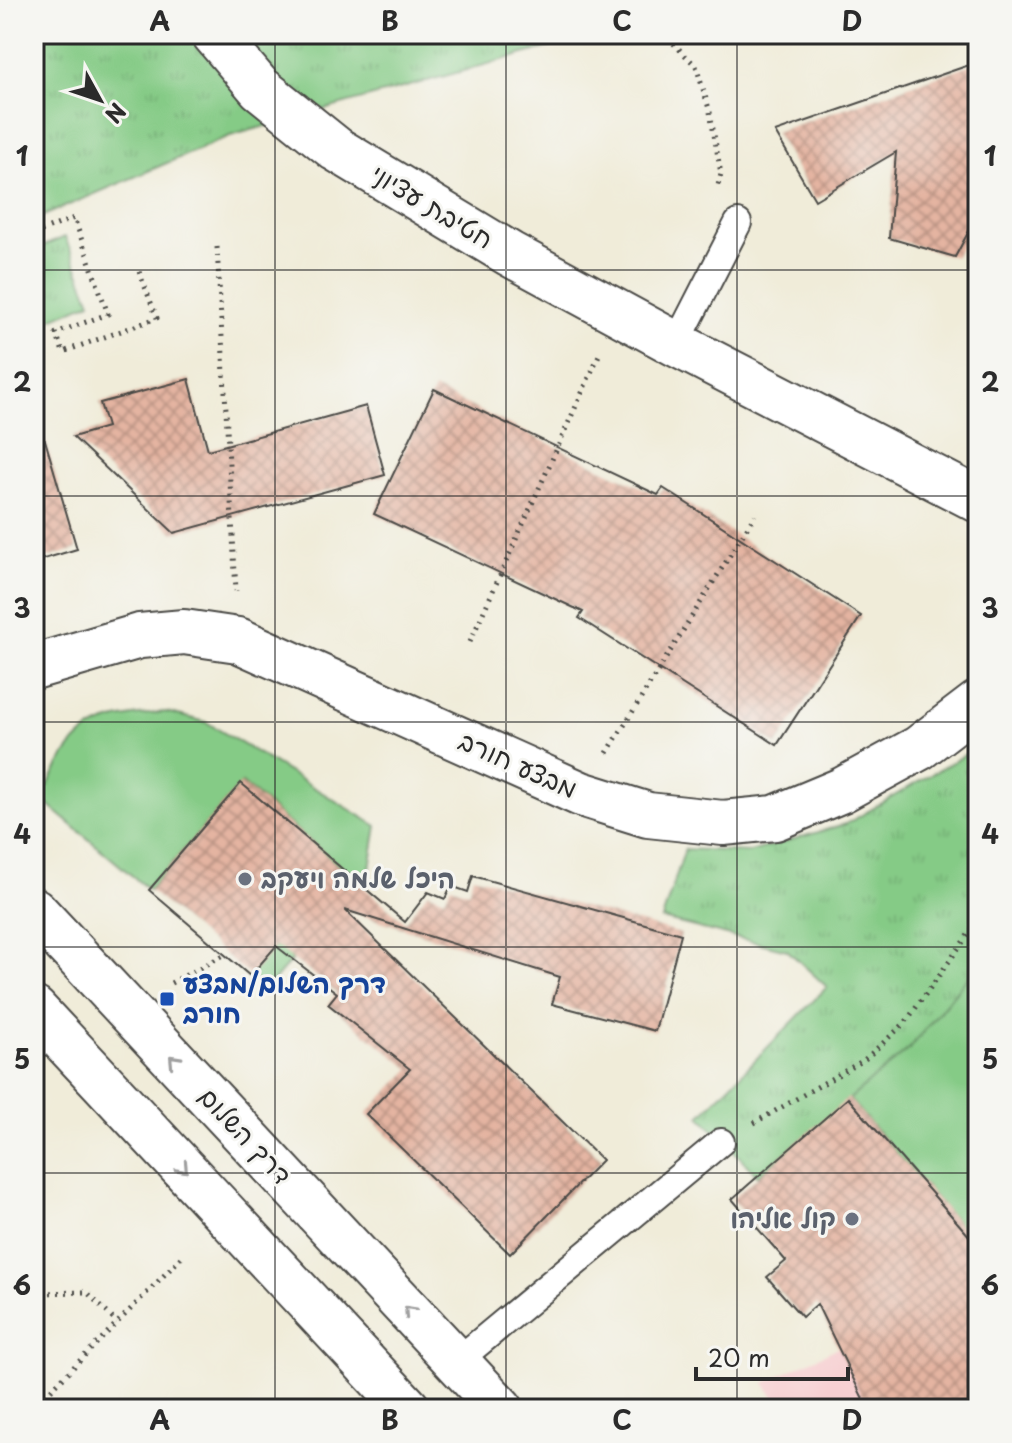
<svg xmlns="http://www.w3.org/2000/svg" width="1012" height="1443" viewBox="0 0 1012 1443" font-family="'Playpen Sans','Playpen Sans Hebrew',sans-serif">
	<style>
		.built { fill: #f7cfd1 }
		.grass { fill: #85cb86; stroke: #587b58; stroke-width: 2 }
		.park { fill: url(#park-tufts); stroke: #587b58; stroke-width: 2 }
		.building { fill: url(#building-cross-hatch) }
		.lines { fill: none; stroke-linecap: round; stroke-linejoin: round }
		.lane-casing { stroke: #494845; stroke-width: 30 }
		.street-casing { stroke: #494845; stroke-width: 48 }
		.secondary-casing { stroke: #494845; stroke-width: 48 }
		.path { stroke: #494845; stroke-width: 5; stroke-dasharray: 2 6; stroke-linecap: butt }
		.lane { stroke: #fff; stroke-width: 26 }
		.street { stroke: #fff; stroke-width: 44 }
		.secondary { stroke: #fff; stroke-width: 44 }
		.oneway { stroke: #a0a0a0 }
		.grid { fill: none; stroke: #2b2b2b; stroke-width: 2; stroke-opacity: 0.55 }
		.worship-dot { fill: #6b7280; stroke: #f6f6f2; stroke-width: 3 }
		.transit-dot { fill: #1a4fb4; stroke: #f6f6f2; stroke-width: 3 }
		.labels { text-anchor: middle; stroke-width: 6; stroke-linejoin: round; paint-order: stroke }
		.street-label { font-size: 26px; fill: #2b2b2b; stroke: #f6f6f2 }
		.worship-label { font-size: 26px; font-weight: bold; fill: #5b616d; stroke: #f6f6f2; text-anchor: start }
		.transit-label { font-size: 26px; font-weight: bold; fill: #164399; stroke: #f6f6f2; text-anchor: start }
		.neatline { fill: none; stroke: #2b2b2b; stroke-width: 3 }
		.grid-label { font-size: 26px; text-anchor: middle; font-weight: bold; fill: #2b2b2b }
	</style>
	<defs>
		<pattern id="park-tufts" width="24" height="20" patternUnits="userSpaceOnUse" patternTransform="scale(2)"><rect width="24" height="20" fill="#85cb86"/><path d="M3 7l-1-3M5 7V3M7 7l1-3M15 17l-1-3M17 17v-4M19 17l1-3" fill="none" stroke="#73ae74"/></pattern>
		<pattern id="building-cross-hatch" width="8" height="8" patternUnits="userSpaceOnUse" patternTransform="scale(2)"><rect width="8" height="8" fill="#e4b4a1"/><path d="M0 0l8 8M0 8l8-8" fill="none" stroke="#b99383"/></pattern>
	</defs>
	<rect width="100%" height="100%" fill="#f6f6f2"/>
	<filter id="ink" filterUnits="userSpaceOnUse"><feTurbulence type="fractalNoise" baseFrequency=".0125" numOctaves="2"/><feDisplacementMap in="SourceGraphic" scale="16" xChannelSelector="R" yChannelSelector="G"/><feConvolveMatrix kernelMatrix="1 2 1 2 8 2 1 2 1" color-interpolation-filters="sRGB"/></filter>
	<filter id="wash" filterUnits="userSpaceOnUse"><feTurbulence type="fractalNoise" baseFrequency=".006" numOctaves="4" result="noise"/><feDisplacementMap in="SourceGraphic" scale="32" xChannelSelector="R" yChannelSelector="G"/><feGaussianBlur stdDeviation="1.8" result="paint"/><feColorMatrix in="noise" values="0 0 0 0 0 0 0 0 0 0 0 0 0 0 0 0 0 1.4 0 .05"/><feComposite in="paint" operator="in"/></filter>
	<g filter="url(#wash)">
		<rect width="100%" height="100%" fill="#f0ecd9"/>
		<polygon class="built" points="978,1280 978,1409 783,1409 764,1383"/>
		<g class="grass">
			<path d="M166 712 206 722 377 826 370 868 266 990 249 976 341 868 242 783 149 890 41 799C76 728 86 720 166 712Z"/>
			<polygon points="978,964 978,1247 848,1098 910,1048"/>
		</g>
		<g class="park">
			<polygon points="34,34 614,34 560,44 230,136 34,220"/>
			<polygon points="65,237 91,302 44,322 49,337 34,343 34,250"/>
			<polygon points="978,747 978,964 910,1048 758,1176 700,1116 827,987 787,950 662,919 685,849 750,852 846,824"/>
		</g>
		<g id="blocks">
			<g class="building">
				<polygon points="978,62 978,214 955,257 889,238 896,152 815,200 775,132"/>
				<polygon points="189,379 208,450 366,406 385,475 174,533 73,437 107,427 100,403"/>
				<polygon points="434,389 658,495 663,488 861,616 777,745 579,618 583,612 374,514"/>
				<polygon points="45,440 77,549 34,562 34,441"/>
				<polygon points="241,783 405,922 428,892 445,899 451,886 468,892 473,876 681,934 655,1031 552,1004 560,977 345,910 602,1160 510,1254 366,1114 410,1069 328,1004 337,993 276,946 250,976 149,890"/>
				<polygon points="848,1098 978,1246 978,1409 868,1409 817,1304 802,1317 767,1277 786,1261 732,1199"/>
			</g>
		</g>
	</g>
	<g filter="url(#ink)">
		<use href="#blocks" fill-opacity="0" stroke="#494845" stroke-width="2"/>
		<g class="lines">
			<g class="lane-casing">
				<g id="lane">
					<polyline points="676,344 738,223"/>
					<polyline points="456,1362 721,1142"/>
				</g>
			</g>
			<g class="street-casing">
				<g id="street">
					<polyline points="214,34 260,88 336,149 510,254 676,344 978,500"/>
					<polyline points="34,667 140,636 184,632 238,640 581,794 648,815 723,823 775,818 842,790 919,748 978,703"/>
				</g>
			</g>
			<g class="secondary-casing">
				<g id="secondary">
					<polyline points="34,910 501,1409"/>
					<polyline points="34,1009 408,1409"/>
				</g>
			</g>
			<g class="path">
				<polyline points="661,34 665,35 696,66 710,112 721,174 717,189"/>
				<polyline points="34,234 74,218 108,314 56,333 63,352 157,318 138,269"/>
				<polyline points="217,247 236,591"/>
				<polyline points="470,642 599,355"/>
				<polyline points="607,753 755,515"/>
				<polyline points="171,983 224,955"/>
				<polyline points="754,1123 864,1060 905,1023 978,921"/>
				<polyline points="34,1293 87,1292 117,1323"/>
				<polyline points="34,1407 185,1254"/>
			</g>
			<use href="#lane" class="lane"/>
			<use href="#street" class="street"/>
			<use href="#secondary" class="secondary"/>
		</g>
		<defs><path id="oneway-chevron" d="M-2-3.5L2.5 0L-2 3.5" fill="none" stroke-width="1.6" stroke-linecap="round" stroke-linejoin="round" transform="scale(2)"/></defs>
		<g class="oneway">
			<use href="#oneway-chevron" transform="translate(174 1060) rotate(-133)"/>
			<use href="#oneway-chevron" transform="translate(183 1168) rotate(47)"/>
			<use href="#oneway-chevron" transform="translate(409 1311) rotate(-133)"/>
		</g>
	</g>
	<path class="grid" d="M275 34V1409M506 34V1409M737 34V1409M34 270H978M34 496H978M34 722H978M34 947H978M34 1173H978"/>
	<g class="worship-dot">
		<circle cx="245" cy="879" r="8"/>
		<circle cx="852" cy="1219" r="8"/>
	</g>
	<rect class="transit-dot" x="159" y="991" width="16" height="16" rx="4"/>
	<g class="labels">
		<g class="street-label">
			<text transform="translate(432 207) rotate(31)" y="9">חטיבת עציוני</text>
			<text transform="translate(518 765) rotate(24)" y="9">מבצע חורב</text>
			<text transform="translate(245 1136) rotate(47)" y="9">דרך השלום</text>
		</g>
		<g class="worship-label">
			<text x="261" y="888">היכל שלמה ויעקב</text>
			<text x="836" y="1228" text-anchor="end">קול אליהו</text>
		</g>
		<g class="transit-label">
			<text x="183" y="993">דרך השלום/מבצע<tspan x="183" dy="30">חורב</tspan></text>
		</g>
	</g>
	<rect width="1012" height="1443" fill="none" stroke="#f6f6f2" stroke-width="88"/>
	<g transform="translate(100 100) rotate(130)" stroke="#f6f6f2" stroke-width="6" paint-order="stroke">
	<path d="M0-6L14 30L0 20L-14 30Z" fill="#2b2b2b"/>
	<text y="-12" font-size="22" font-weight="bold" text-anchor="middle" fill="#2b2b2b">N</text>
	</g>
	<path d="M696 1367v12h152v-12" fill="none" stroke="#2b2b2b" stroke-width="4"/>
	<text x="708" y="1367" font-size="24" fill="#2b2b2b" stroke="#f6f6f2" stroke-width="6" paint-order="stroke">20 m</text>
	<rect x="44" y="44" width="924" height="1355" class="neatline"/>
	<g class="grid-label">
		<text x="160" y="31">A</text>
		<text x="390" y="31">B</text>
		<text x="622" y="31">C</text>
		<text x="852" y="31">D</text>
		<text x="22" y="166">1</text>
		<text x="990" y="166">1</text>
		<text x="22" y="392">2</text>
		<text x="990" y="392">2</text>
		<text x="22" y="618">3</text>
		<text x="990" y="618">3</text>
		<text x="22" y="844">4</text>
		<text x="990" y="844">4</text>
		<text x="22" y="1069">5</text>
		<text x="990" y="1069">5</text>
		<text x="22" y="1295">6</text>
		<text x="990" y="1295">6</text>
		<text x="160" y="1430">A</text>
		<text x="390" y="1430">B</text>
		<text x="622" y="1430">C</text>
		<text x="852" y="1430">D</text>
	</g>
</svg>
